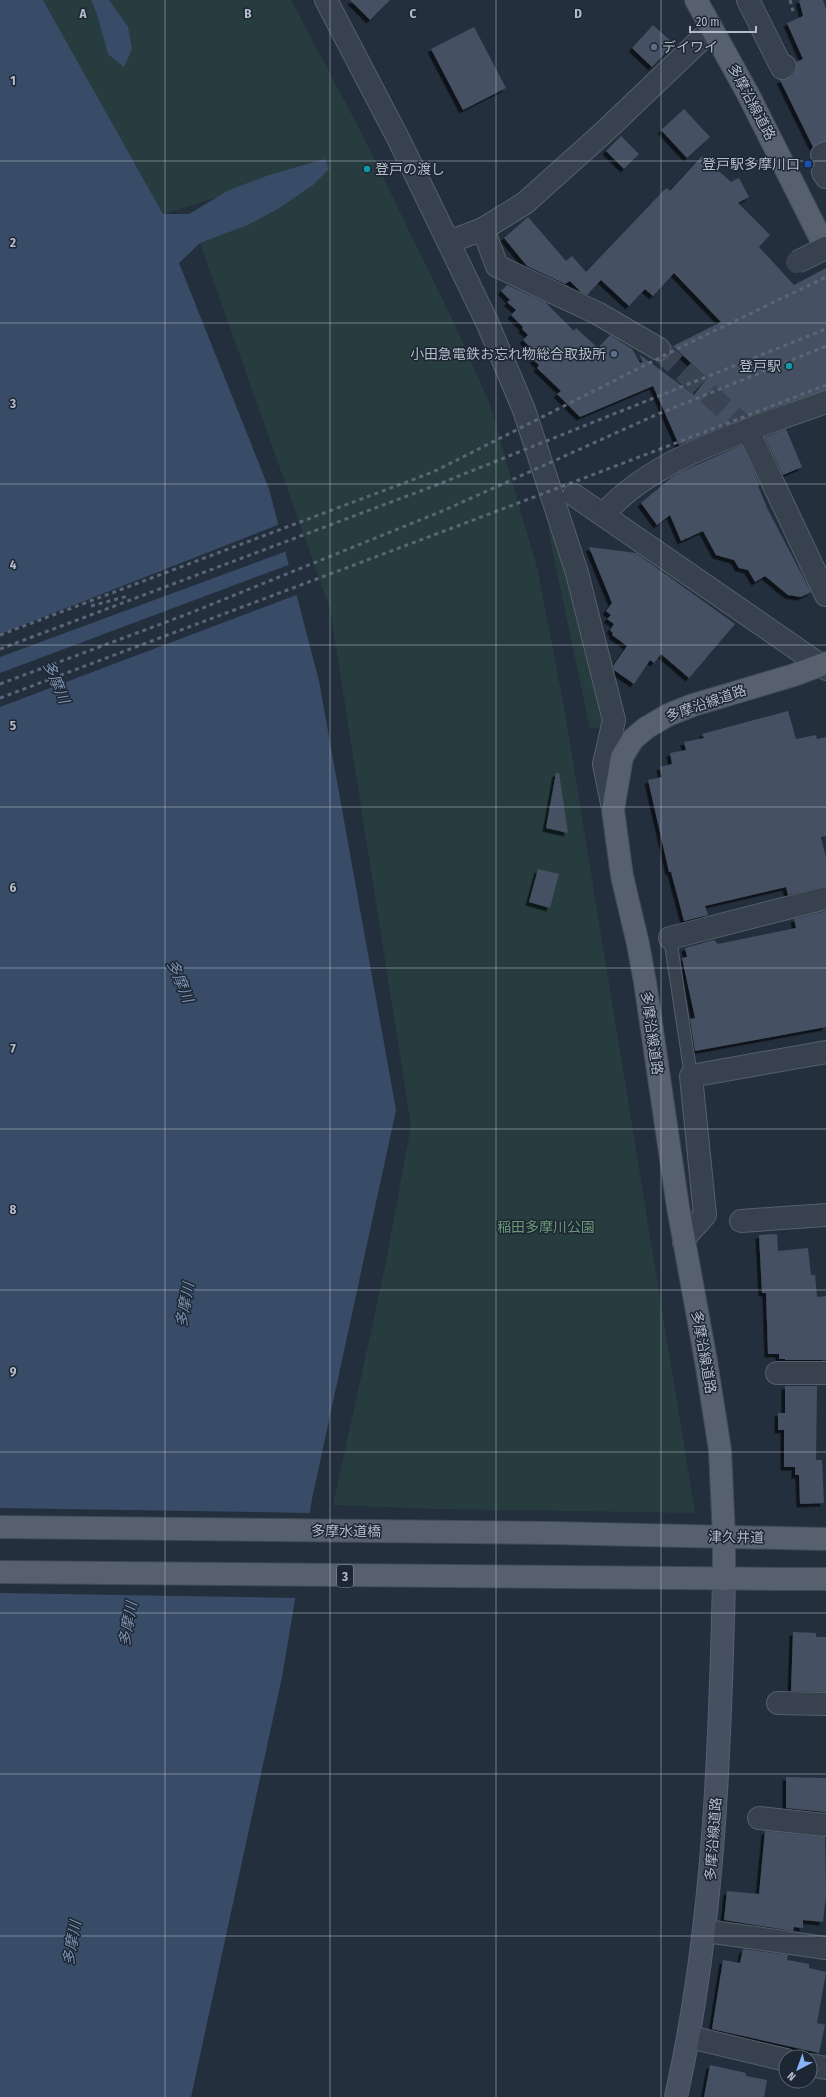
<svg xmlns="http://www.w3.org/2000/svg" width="826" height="2097" viewBox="0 0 826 2097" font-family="'Fira Sans Condensed','Noto Sans JP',sans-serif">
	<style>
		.green { fill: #263c3f }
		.water { fill: #394c67 }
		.pier { fill: #242f3e }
		.building { fill: #455162; filter: url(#shadow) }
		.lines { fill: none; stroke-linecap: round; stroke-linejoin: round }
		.street-tunnel { stroke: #3a4453; stroke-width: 22; stroke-dasharray: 22 11; stroke-linecap: butt }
		.lane-casing { stroke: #565f6c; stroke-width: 14 }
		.street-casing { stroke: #565f6c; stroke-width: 24 }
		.secondary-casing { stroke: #565f6c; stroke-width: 24 }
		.primary-casing { stroke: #414a57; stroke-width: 24 }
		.lane { stroke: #38414e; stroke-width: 12 }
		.street { stroke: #38414e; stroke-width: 22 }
		.secondary { stroke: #465061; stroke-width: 22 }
		.primary { stroke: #56606e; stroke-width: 22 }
		.rail { stroke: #5a6575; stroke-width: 3; stroke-dasharray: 4 4; stroke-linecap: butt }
		.street-bridge-casing { stroke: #565f6c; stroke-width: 24; stroke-linecap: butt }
		.primary-bridge-casing { stroke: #414a57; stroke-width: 24; stroke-linecap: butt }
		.street-bridge { stroke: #38414e; stroke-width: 22 }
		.primary-bridge { stroke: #56606e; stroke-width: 22 }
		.grid { fill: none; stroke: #b4bcc9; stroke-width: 1; stroke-opacity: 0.55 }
		.service-dot { fill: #5c6f8a; stroke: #1d2633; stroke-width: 1.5 }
		.transit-dot { fill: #1a4fb4; stroke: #1d2633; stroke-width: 1.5 }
		.culture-dot { fill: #0f9aa8; stroke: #1d2633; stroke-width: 1.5 }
		.labels { text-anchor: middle; stroke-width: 3; stroke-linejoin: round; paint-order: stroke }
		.shield { fill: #1d2633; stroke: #878f9c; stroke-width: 1 }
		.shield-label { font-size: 13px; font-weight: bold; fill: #b4bcc9 }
		.poi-label { font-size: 14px; fill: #b4bcc9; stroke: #1d2633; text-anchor: end }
		.street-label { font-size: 14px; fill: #b4bcc9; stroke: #1d2633 }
		.park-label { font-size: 14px; fill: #6b9a76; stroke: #1d2633 }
		.water-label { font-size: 15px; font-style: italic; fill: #7c92b1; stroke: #1d2633 }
		.grid-label { font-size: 13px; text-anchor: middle; font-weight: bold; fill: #b4bcc9; stroke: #1d2633; stroke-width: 3; stroke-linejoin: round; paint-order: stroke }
	</style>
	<defs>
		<filter id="shadow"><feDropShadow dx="-3.5" dy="3.5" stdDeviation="0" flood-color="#0009"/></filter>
	</defs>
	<rect width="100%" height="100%" fill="#242f3e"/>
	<g class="green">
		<polygon points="43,0 291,0 361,132 454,323 490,405 538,571 565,713 695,1513 436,1509 333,1505 385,1267 411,1126 330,609 200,243 248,225 278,209 313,185 326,163 163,214"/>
		<polygon points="556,528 607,726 590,729 548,530"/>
	</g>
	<g class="water">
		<polygon points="0,0 43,0 163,214 189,214 229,190 269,175 325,159 329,169 313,185 278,209 248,225 200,243 179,263 269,489 319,681 396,1110 312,1499 282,1677 191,2097 0,2097"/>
		<polygon points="91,0 109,0 128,27 132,49 124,67 108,54 97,14"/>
	</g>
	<g class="pier">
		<polygon points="280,524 287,551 0,657 0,634"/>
		<polygon points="291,564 299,594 0,707 0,673"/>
		<polygon points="0,1508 312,1513 297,1598 0,1593"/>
	</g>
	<g class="building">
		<polygon points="350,0 390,0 370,20"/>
		<polygon points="799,0 823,0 826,10 826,141 813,147 780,80 792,76 796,71 796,62 803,59 787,23 803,16"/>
		<polygon points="653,25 674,44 652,67 632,48"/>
		<polygon points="474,27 506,88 463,110 431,49"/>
		<polygon points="684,109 710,137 687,158 661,130"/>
		<polygon points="621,136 639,154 624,169 606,151"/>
		<polygon points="702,156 731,182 739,178 749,197 738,203 770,235 759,247 794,285 826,268 826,390 732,422 679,445 653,386 580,417 557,394 561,391 537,368 539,365 533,360 538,355 523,340 528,335 522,329 523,327 511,315 516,310 507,302 510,300 501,291 507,285 545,302 574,331 576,328 598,348 610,335 632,349 640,363 643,362 639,354 694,395 707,378 673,346 721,322 674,273 653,296 645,289 629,306 601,280 587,295 581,292 570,281 565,284 527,266 504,238 528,217 566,261 572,256 586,272 663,191 667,188 670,191"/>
		<polygon points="786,429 802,467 783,475 765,437"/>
		<polygon points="742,445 760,485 758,486 768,510 811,592 801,597 788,595 765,576 755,582 748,570 739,568 734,560 716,555 703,531 681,541 670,515 657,525 641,503 672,477 683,471"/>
		<polygon points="589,547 636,553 735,624 689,678 661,654 654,663 650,660 634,684 614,670 613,666 627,646 612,635 613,633 610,630 614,624 607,619 611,615 606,611 612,603"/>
		<polygon points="788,711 796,739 816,735 817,739 826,737 826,836 821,837 826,858 826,886 788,895 786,887 705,906 708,915 684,921 671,872 669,872 648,780 662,777 660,767 672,764 670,753 686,750 684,742 704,738 702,734"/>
		<polygon points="556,773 559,773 568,833 546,828"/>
		<polygon points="538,869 559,874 550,908 529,902"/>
		<polygon points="826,911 826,1027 695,1051 690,1019 695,1018 682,958 687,957 685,948 714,940 718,944 796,928 794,919"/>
		<polygon points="777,1234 778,1251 808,1248 811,1275 815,1275 817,1297 826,1296 826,1360 785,1360 785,1359 779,1359 779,1354 768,1354 766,1293 762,1293 759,1235"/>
		<polygon points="785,1386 817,1386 816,1460 822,1460 824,1503 800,1504 799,1475 795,1475 795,1467 784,1467 784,1430 778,1430 778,1413 785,1413"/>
		<polygon points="793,1632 816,1633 816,1637 826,1637 826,1692 791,1691"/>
		<polygon points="786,1777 826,1778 826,1812 786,1808"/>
		<polygon points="765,1831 825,1837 826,1895 823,1922 803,1920 803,1928 794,1927 793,1931 724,1920 727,1891 759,1894"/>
		<polygon points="743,1949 788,1955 787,1960 809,1964 809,1968 826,1972 817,2023 825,2025 819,2053 712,2029 723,1960 740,1963"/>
		<polygon points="710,2065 746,2073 746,2076 767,2080 764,2097 704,2097"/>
	</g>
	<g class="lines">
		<polyline class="street-tunnel" points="659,349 748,430"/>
		<g class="lane-casing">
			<polyline id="lane" points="670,938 691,1076"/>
		</g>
		<g class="street-casing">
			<g id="street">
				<polyline points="326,0 399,140 487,322 524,410 577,573 614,720 604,764 613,808"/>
				<polyline points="748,0 782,68 785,66"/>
				<polyline points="822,155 826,153"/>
				<polyline points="823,172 826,177"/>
				<polyline points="483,229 497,266 597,313 659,349"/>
				<polyline points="449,242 483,229 525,203 602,134 712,29"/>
				<polyline points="748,430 826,595"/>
				<polyline points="574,495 826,669"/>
				<path d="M603 515C655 455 753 429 826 402"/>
				<polyline points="670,938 826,898"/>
				<polyline points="741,1221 826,1215"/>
				<polyline points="684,1243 687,1235 705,1215 691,1076 826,1052"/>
				<polyline points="777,1373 826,1373"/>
				<polyline points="778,1703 826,1704"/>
				<polyline points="759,1818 826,1825"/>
				<polyline points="706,1931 826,1948"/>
				<polyline points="690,2037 786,2060"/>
				<polyline points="810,2065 826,2068"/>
			</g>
		</g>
		<g class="secondary-casing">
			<path id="secondary" d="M676 2097C714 1927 720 1753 724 1579"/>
		</g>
		<g class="primary-casing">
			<g id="primary">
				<polyline points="696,0 748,94 826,249"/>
				<polyline points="0,1527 552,1533 780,1538"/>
				<polyline points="0,1572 779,1579"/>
				<polyline points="724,1579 724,1537 720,1450 706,1361 678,1207 645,982 638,944 622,876 613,810 622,757 633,739 646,728 668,715 693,705 794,675 826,663"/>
			</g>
		</g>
		<use href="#lane" class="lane"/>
		<use href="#street" class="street"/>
		<use href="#secondary" class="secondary"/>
		<use href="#primary" class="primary"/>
		<g class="rail">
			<polyline points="790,0 793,11"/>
			<polyline points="91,606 128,596"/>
			<polyline points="0,635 433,472 685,345 826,277"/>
			<polyline points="0,649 439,484 826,329"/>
			<polyline points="0,684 185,615 447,509 658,414 826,346"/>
			<path d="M0 698C276 594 551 492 826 385"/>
		</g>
		<g class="street-bridge-casing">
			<polyline id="street-bridge" points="797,262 826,248"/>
		</g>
		<g class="primary-bridge-casing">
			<g id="primary-bridge">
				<polyline points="780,1538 826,1539"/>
				<polyline points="779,1579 826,1579"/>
			</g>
		</g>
		<use href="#street-bridge" class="street-bridge"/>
		<use href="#primary-bridge" class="primary-bridge"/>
	</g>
	<path class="grid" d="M165 0V2097M330 0V2097M496 0V2097M661 0V2097M0 161H826M0 323H826M0 484H826M0 645H826M0 807H826M0 968H826M0 1129H826M0 1290H826M0 1452H826M0 1613H826M0 1774H826M0 1936H826"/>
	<g class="service-dot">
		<circle cx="654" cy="47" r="4"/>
		<circle cx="614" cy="354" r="4"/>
	</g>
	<rect class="transit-dot" x="804" y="160" width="8" height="8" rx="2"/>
	<g class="culture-dot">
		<circle cx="367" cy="169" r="4"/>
		<circle cx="789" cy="366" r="4"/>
	</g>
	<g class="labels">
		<rect class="shield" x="337" y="1565" width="16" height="22" rx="3"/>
		<g class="shield-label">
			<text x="345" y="1581">3</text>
		</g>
		<g class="poi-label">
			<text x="662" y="52" text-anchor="start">デイワイ</text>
			<text x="800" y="169">登戸駅多摩川口</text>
			<text x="375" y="174" text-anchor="start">登戸の渡し</text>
			<text x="606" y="359">小田急電鉄お忘れ物総合取扱所</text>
			<text x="781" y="371">登戸駅</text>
		</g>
		<g class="street-label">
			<text transform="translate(752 102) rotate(62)" y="5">多摩沿線道路</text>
			<text transform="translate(706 703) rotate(-19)" y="5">多摩沿線道路</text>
			<text transform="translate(652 1033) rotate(82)" y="5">多摩沿線道路</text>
			<text transform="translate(704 1352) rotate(80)" y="5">多摩沿線道路</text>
			<text transform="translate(346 1531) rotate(1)" y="5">多摩水道橋</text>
			<text transform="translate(736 1537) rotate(1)" y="5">津久井道</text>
			<text transform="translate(713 1839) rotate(-86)" y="5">多摩沿線道路</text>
		</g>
		<g class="park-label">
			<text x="546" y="1232">稲田多摩川公園</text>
		</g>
		<g class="water-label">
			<text transform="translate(56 682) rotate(67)" y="5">多摩川</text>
			<text transform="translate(180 981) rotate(67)" y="5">多摩川</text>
			<text transform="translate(185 1305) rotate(-80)" y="5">多摩川</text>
			<text transform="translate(128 1624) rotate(-80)" y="5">多摩川</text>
			<text transform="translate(72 1943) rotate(-80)" y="5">多摩川</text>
		</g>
	</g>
	<g class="grid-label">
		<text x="83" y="18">A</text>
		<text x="248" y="18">B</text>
		<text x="413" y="18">C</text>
		<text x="578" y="18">D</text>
		<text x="13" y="85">1</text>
		<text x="13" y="247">2</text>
		<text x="13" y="408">3</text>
		<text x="13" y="569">4</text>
		<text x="13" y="730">5</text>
		<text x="13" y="892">6</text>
		<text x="13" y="1053">7</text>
		<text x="13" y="1214">8</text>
		<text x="13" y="1376">9</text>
	</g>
	<g transform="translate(798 2069) rotate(221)"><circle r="19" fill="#1d2633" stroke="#59626f"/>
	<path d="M0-3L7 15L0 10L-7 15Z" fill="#8ab4f8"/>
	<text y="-6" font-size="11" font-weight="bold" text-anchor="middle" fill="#b4bcc9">N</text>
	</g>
	<path d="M690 26v6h66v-6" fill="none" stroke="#b4bcc9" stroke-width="2"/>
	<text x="696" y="26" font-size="12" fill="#b4bcc9" stroke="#1d2633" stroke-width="3" paint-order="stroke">20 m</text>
</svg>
